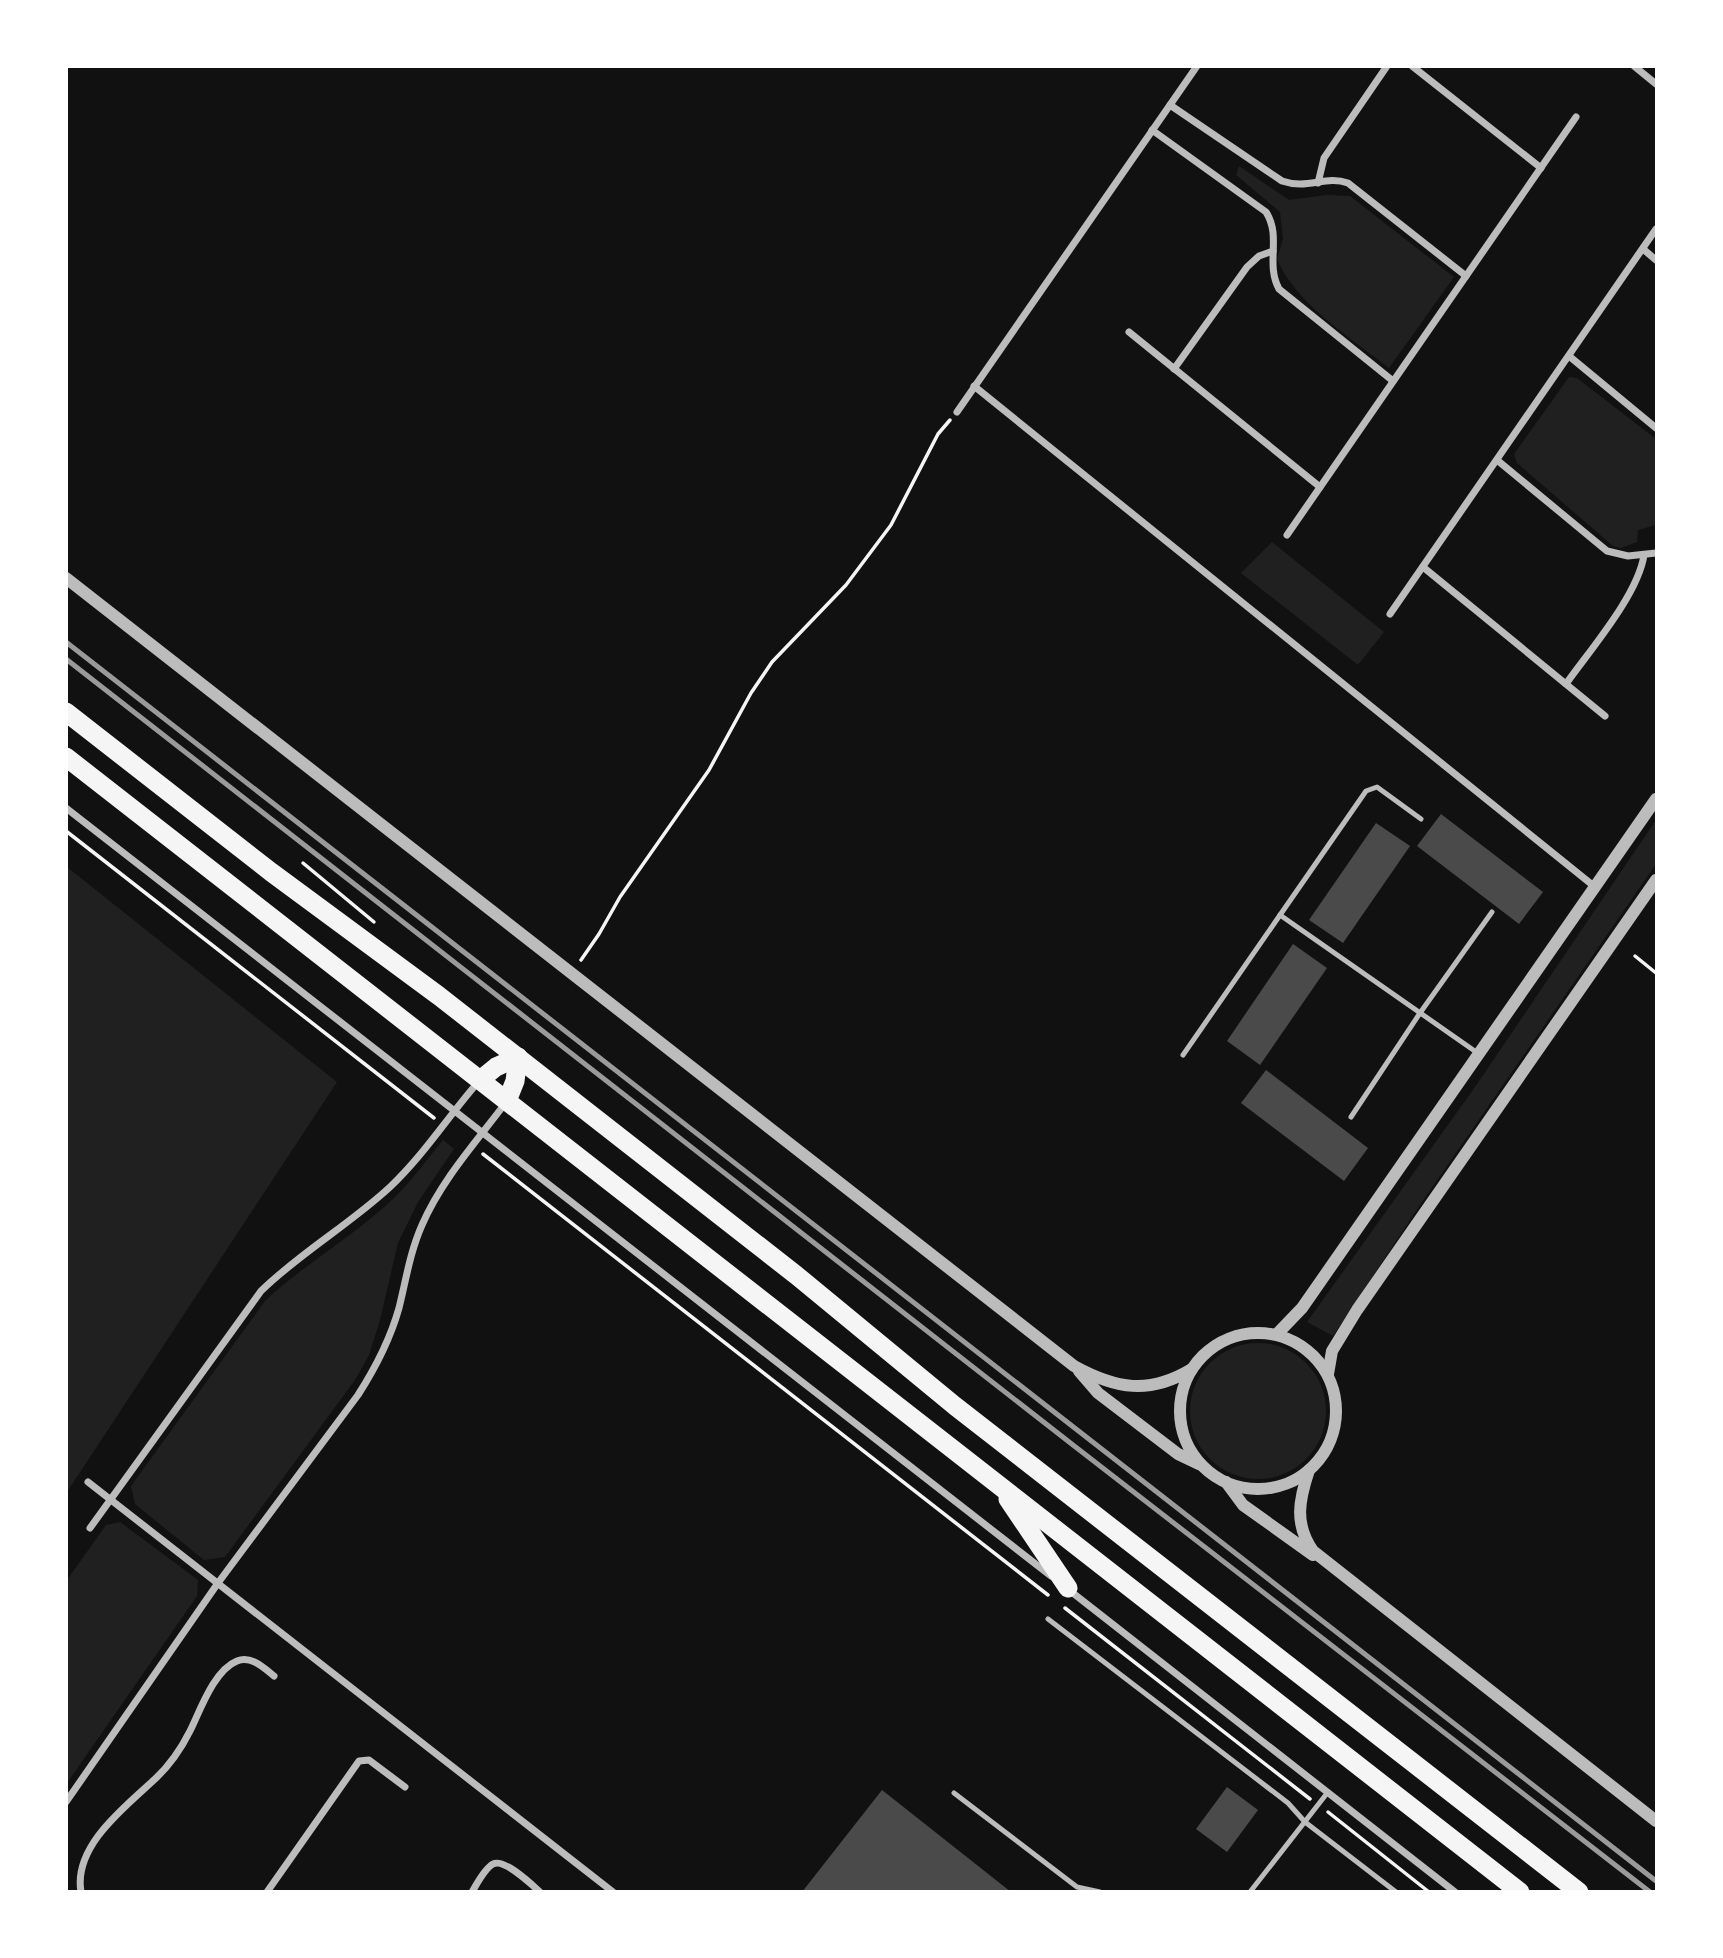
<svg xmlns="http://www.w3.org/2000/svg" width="1723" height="1958" viewBox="0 0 1723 1958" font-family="'IBM Plex Sans',sans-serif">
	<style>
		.green { fill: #202020 }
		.building { fill: #4a4a4a }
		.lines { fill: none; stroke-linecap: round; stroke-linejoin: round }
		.path { stroke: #f5f5f5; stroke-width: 3.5 }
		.service { stroke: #bcbcbc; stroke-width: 5 }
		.minor { stroke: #bcbcbc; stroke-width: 7 }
		.tertiary { stroke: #bcbcbc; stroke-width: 12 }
		.trunk { stroke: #f5f5f5; stroke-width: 19 }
		.rail { stroke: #9a9a9a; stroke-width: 5 }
	</style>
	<rect width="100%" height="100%" fill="#111"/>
	<g class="green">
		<path d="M1239 166 1289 200 1326 195 1350 196 1454 277 1389 368C1352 339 1295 303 1277 259L1283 239 1280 212 1236 175Z"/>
		<polygon points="1569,377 1577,378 1656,439 1656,525 1638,530 1637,542 1621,548 1613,546 1517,463 1514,454"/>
		<polygon points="1272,542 1384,632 1358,665 1241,573"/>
		<polygon points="1656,820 1656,864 1422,1202 1333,1336 1307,1322 1475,1087"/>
		<polygon points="67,867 337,1082 67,1492"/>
		<path d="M443 1140 454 1149 418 1202 398 1243 380 1320 369 1355 355 1380 225 1557 204 1560 135 1504 131 1486 265 1301C306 1262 357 1235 397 1195 414 1178 428 1158 443 1140Z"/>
		<circle cx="1258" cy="1411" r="68"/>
		<polygon points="120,1522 198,1580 197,1596 67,1783 67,1580 106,1525"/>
	</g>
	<g class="building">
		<polygon points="1441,814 1543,892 1519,924 1417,846"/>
		<polygon points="1376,823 1410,846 1343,943 1309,920"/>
		<polygon points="1293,944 1327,968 1260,1065 1227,1041"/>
		<polygon points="1266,1070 1368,1148 1344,1181 1241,1103"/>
		<polygon points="1227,1787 1258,1810 1227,1852 1196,1829"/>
		<polygon points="882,1790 1011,1892 802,1892"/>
	</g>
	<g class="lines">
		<g class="path">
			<polyline points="66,831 434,1118"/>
			<polyline points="303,863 374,922"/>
			<polyline points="1635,956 1656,973"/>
			<polyline points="581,960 599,934 620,897 709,770 751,693 772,662 846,585 891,525 938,434 950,420"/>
			<polyline points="483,1154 1048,1595"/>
			<polyline points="1065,1608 1310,1799"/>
			<polyline points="1328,1812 1429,1892"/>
		</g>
		<g class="service">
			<polyline points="1280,915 1479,1054"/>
			<polyline points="1183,1055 1366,791 1377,787 1421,819"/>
			<polyline points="1351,1117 1420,1013 1492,912"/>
			<polyline points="1048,1619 1288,1803 1305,1822 1396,1892"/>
			<polyline points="954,1793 1077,1887 1100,1892"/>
			<polyline points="1250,1892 1328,1792"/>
		</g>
		<g class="minor">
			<polyline points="1412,66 1541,168"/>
			<polyline points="1634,66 1656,84"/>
			<path d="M1170 105 1282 181C1308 190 1325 175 1348 183L1466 276"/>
			<path d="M1152 130 1266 212C1282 237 1265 263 1279 289L1393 381"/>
			<polyline points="1318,183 1324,158 1387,66"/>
			<polyline points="1643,249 1656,260"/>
			<polyline points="1129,332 1320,487"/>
			<polyline points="1569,356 1656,428"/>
			<polyline points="1174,369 1247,267 1259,256 1273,251"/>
			<polyline points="974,386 1595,887"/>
			<polyline points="957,412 1197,66"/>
			<polyline points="1497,460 1607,551 1628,556 1656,553"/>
			<polyline points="1287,535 1576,117"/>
			<polyline points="1423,567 1605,716"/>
			<polyline points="1390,614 1656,229"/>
			<path d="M1566 684C1590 650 1638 595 1644 555"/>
			<polyline points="66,808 1051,1576"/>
			<polyline points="88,1482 613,1892"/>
			<path d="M90 1528 261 1291C301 1252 349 1225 390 1187 424 1155 449 1115 480 1080"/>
			<polyline points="1069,1590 1455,1892"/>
			<path d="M66 1802 218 1583 358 1395C376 1367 390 1340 399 1308 406 1280 410 1252 422 1225 442 1179 477 1141 507 1101"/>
			<path d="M81 1892C73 1846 125 1807 155 1779 169 1766 181 1749 190 1731 200 1711 214 1670 237 1661 251 1655 264 1668 274 1676"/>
			<polyline points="267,1892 359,1761 369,1760 405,1787"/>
			<path d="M472 1892C477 1884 484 1869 493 1864 504 1858 531 1884 540 1892"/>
		</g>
		<g class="tertiary">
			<path d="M66 578 1074 1366C1116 1389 1149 1395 1192 1369"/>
			<circle cx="1258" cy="1411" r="78"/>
			<polyline points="1277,1334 1302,1308 1656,799"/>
			<polyline points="1079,1371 1098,1393 1178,1454 1199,1464"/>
			<polyline points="1328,1374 1332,1351 1357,1310 1656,880"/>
			<path d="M1309 1470C1299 1500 1294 1524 1313 1551L1656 1821"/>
			<polyline points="1226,1482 1243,1505 1313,1555"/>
		</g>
		<g class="trunk">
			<polyline points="66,712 271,872 439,996 796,1275 955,1406 1579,1892"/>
			<polyline points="66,757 1520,1892"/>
			<polyline points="480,1080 496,1067 518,1057"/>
			<polyline points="507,1101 515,1081 518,1057"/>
			<polyline points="1008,1499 1068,1588"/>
		</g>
		<g class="rail">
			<polyline points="66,642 1656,1881"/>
			<polyline points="66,659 1073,1445 1650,1892"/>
		</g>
	</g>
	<rect width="1723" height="1958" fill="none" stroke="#ffffff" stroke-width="136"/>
</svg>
